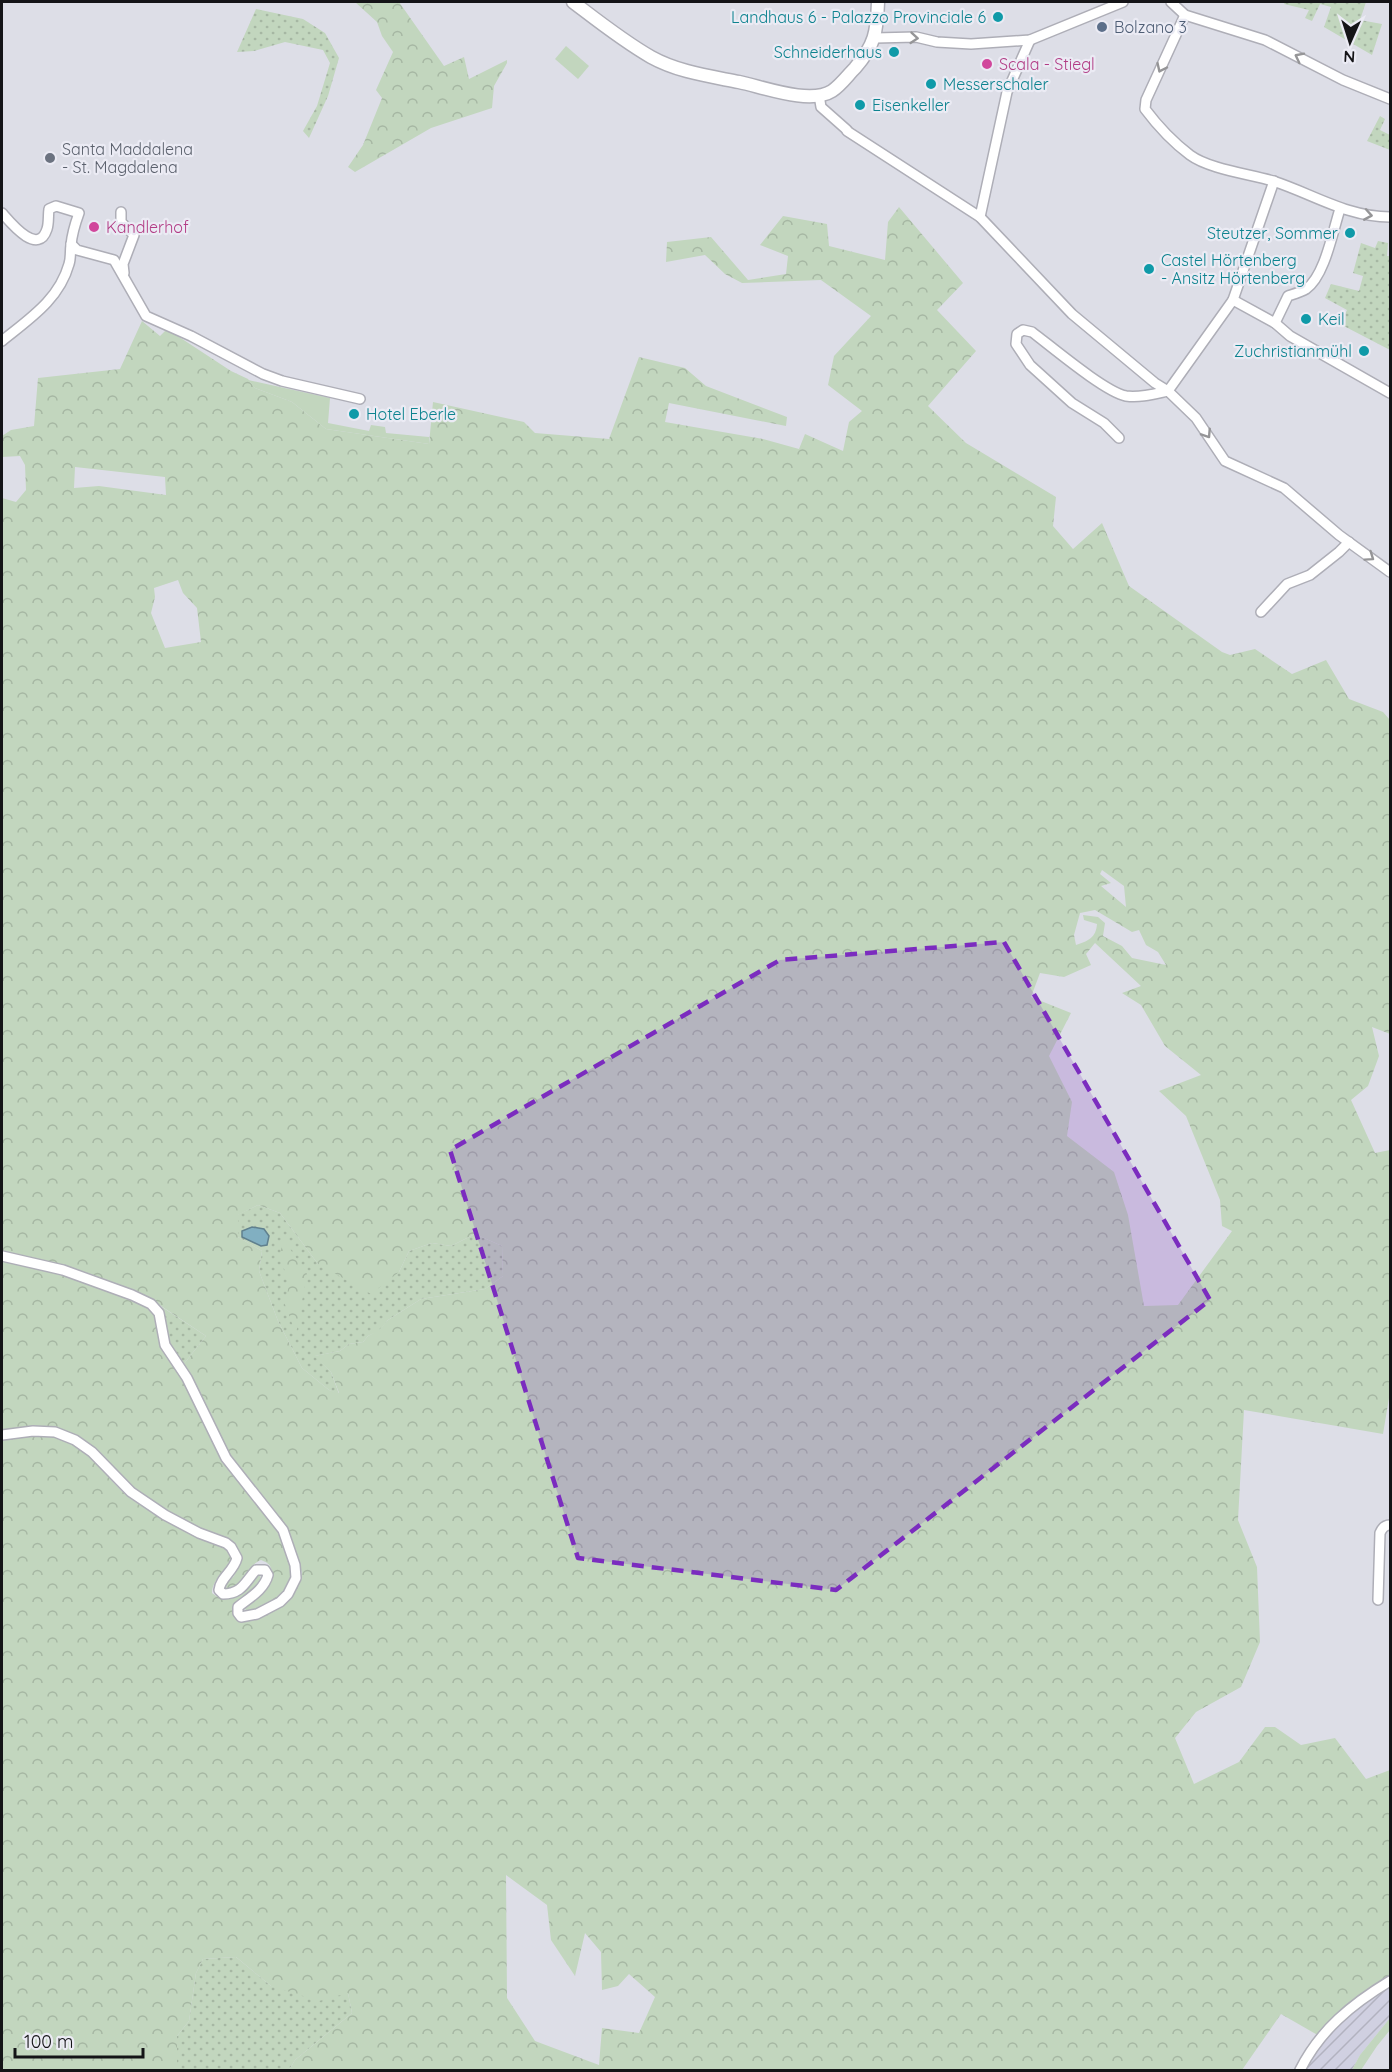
<svg xmlns="http://www.w3.org/2000/svg" width="1392" height="2072" viewBox="0 0 1392 2072" font-family="Quicksand,sans-serif">
	<style>
		.industrial { fill: url(#industrial-furrows) }
		.grass { fill: url(#grass-dots) }
		.forest { fill: url(#forest-crowns); fill-rule: evenodd }
		.garden { fill: #c2d6be }
		.water { fill: #81afc1; stroke: #60808e; stroke-width: 1.5 }
		.lines { fill: none; stroke-linecap: round; stroke-linejoin: round }
		.minor-casing { stroke: #aeaeb7; stroke-width: 12 }
		.tertiary-casing { stroke: #aeaeb7; stroke-width: 15 }
		.minor { stroke: #fff; stroke-width: 9 }
		.tertiary { stroke: #fff; stroke-width: 12 }
		.oneway { stroke: #959597 }
		.marked { fill: #7b2cbf; fill-opacity: 0.2; stroke: #7b2cbf; stroke-width: 4.5; stroke-dasharray: 12 8; stroke-linejoin: round }
		.culture-dot { fill: #0f9aa8; stroke: #ebebf4; stroke-width: 2 }
		.service-dot { fill: #5c6f8a; stroke: #ebebf4; stroke-width: 2 }
		.hotel-dot { fill: #d1479c; stroke: #ebebf4; stroke-width: 2 }
		.worship-dot { fill: #6b7280; stroke: #ebebf4; stroke-width: 2 }
		.labels { text-anchor: middle; stroke-width: 4.5; stroke-linejoin: round; paint-order: stroke }
		.culture-label { font-size: 16px; fill: #0d838f; stroke: #ebebf4; text-anchor: start }
		.service-label { font-size: 16px; fill: #4e5e75; stroke: #ebebf4; text-anchor: start }
		.hotel-label { font-size: 16px; fill: #b23c85; stroke: #ebebf4; text-anchor: start }
		.worship-label { font-size: 16px; fill: #5b616d; stroke: #ebebf4; text-anchor: start }
	</style>
	<defs>
		<pattern id="industrial-furrows" width="10" height="10" patternUnits="userSpaceOnUse" patternTransform="scale(1.5)"><rect width="10" height="10" fill="#d0d0e1"/><path d="M-1 1l2-2M0 10L10 0M9 11l2-2" fill="none" stroke="#b2b2c0"/></pattern>
		<pattern id="grass-dots" width="8" height="8" patternUnits="userSpaceOnUse" patternTransform="scale(1.5)"><rect width="8" height="8" fill="#c2d6be"/><path d="M2 2h.1M6 6h.1" fill="none" stroke="#a6b7a3" stroke-width="1.8" stroke-linecap="round"/></pattern>
		<pattern id="forest-crowns" width="20" height="18" patternUnits="userSpaceOnUse" patternTransform="scale(1.5)"><rect width="20" height="18" fill="#c2d6be"/><path d="M2 6a3 3 0 1 1 6 0M12 15a3 3 0 1 1 6 0" fill="none" stroke="#a6b7a3"/></pattern>
	</defs>
	<rect width="100%" height="100%" fill="#dddee7"/>
	<polygon class="industrial" points="1390,1980 1390,2018 1360,2055 1352,2070 1300,2070 1321,2037"/>
	<g class="grass">
		<polygon points="1285,2 1366,2 1360,20 1382,24 1372,55 1324,27 1331,7 1320,4 1312,21 1305,18 1309,10 1284,4"/>
		<polygon points="256,9 303,19 325,33 339,58 328,96 309,138 303,131 317,106 330,63 323,50 285,42 254,51 237,52"/>
		<polygon points="1380,116 1385,119 1380,130 1390,135 1390,150 1367,141"/>
		<polygon points="1378,241 1388,243 1387,256 1390,256 1390,350 1340,324 1347,310 1325,298 1331,284 1359,291 1363,276 1353,273 1361,243 1375,248"/>
		<polygon points="258,1205 280,1213 318,1264 399,1272 409,1251 432,1243 451,1246 475,1234 502,1246 503,1276 485,1289 421,1299 388,1320 379,1331 368,1336 363,1342 349,1344 340,1351 315,1356 331,1372 339,1394 329,1390 302,1368 278,1321 259,1271 262,1251 238,1237 237,1215"/>
		<polygon points="162,1307 206,1336 183,1365 168,1343"/>
		<polygon points="236,1957 271,1986 348,1993 352,2013 295,2060 289,2070 177,2070 177,2036 189,2021 196,1973 203,1959"/>
	</g>
	<g class="forest">
		<polygon points="355,2 399,2 444,66 464,57 469,79 507,60 507,63 494,86 492,108 431,128 355,172 348,167 363,145 382,98 376,90 393,52 382,36 377,22"/>
		<path d="M899 207 963 283 937 310 976 351 928 406 966 443 1056 497 1053 526 1073 549 1102 523 1129 586 1222 652 1230 655 1255 649 1292 674 1326 660 1349 699 1383 712 1390 720V1034L1372 1027 1379 1056 1368 1086 1351 1100 1375 1153 1390 1150V1392L1383 1434 1244 1410 1238 1520 1257 1567 1260 1642 1241 1687 1196 1712 1175 1738 1194 1784 1239 1762 1265 1727H1275L1301 1745 1335 1738 1366 1779 1390 1770V1980L1321 2037 1281 2014 1242 2070H289L295 2060 352 2013 348 1993 319 2001 271 1986 236 1957 203 1959 196 1973 189 2021 177 2036V2070H2V1437C19 1436 40 1431 57 1436 94 1448 106 1483 137 1503 153 1513 168 1524 185 1531 196 1536 209 1538 220 1544 226 1548 229 1552 232 1558 226 1570 212 1580 212 1593 231 1609 244 1586 256 1573L260 1574C264 1588 241 1599 233 1609V1614L242 1622 259 1617 299 1581 302 1573 293 1548 228 1456 183 1365 206 1336 155 1302 2 1254V498L16 502 26 490 25 465 20 456 2 457V436L11 430 34 426 38 378 120 369 142 321 160 336 167 329 231 371 248 379 255 388 292 402 326 429 429 444 433 402 524 422 535 433 609 439 639 357 685 368 706 386 787 417 786 426 669 403 665 422 763 439 799 449 805 434 843 451 849 422 862 411 828 385 834 356 871 316 821 280 742 283 725 274 705 255 666 262 667 242 711 237 748 280 786 274 788 256 760 245 783 216 827 224 829 246 885 260 888 222ZM75 467 165 477 166 495 99 486 74 488ZM178 580 183 593 197 608 201 642 165 648 151 613 155 597 154 588ZM1102 870 1124 886 1126 907 1101 886 1111 883 1100 874ZM1095 910 1132 932 1139 930 1146 945 1158 952 1166 965 1132 958 1122 946 1103 936 1105 923 1098 917 1083 915 1084 920 1097 924C1096 938 1088 941 1076 945L1074 935 1080 913ZM1095 943 1141 986 1122 993 1141 1005 1165 1046 1201 1075 1159 1091 1186 1116 1220 1200 1222 1226 1232 1231 1178 1305 1144 1306 1128 1215 1114 1172 1067 1136 1072 1102 1049 1056 1071 1013 1031 997 1040 973 1064 977 1091 965 1086 954ZM258 1205 280 1213 318 1264 371 1294 399 1272 409 1251 432 1243 451 1246 475 1234 502 1246 503 1276 485 1289 421 1299 388 1320 379 1330 368 1336 363 1342 349 1344 340 1351 314 1356 331 1372 339 1393 329 1390 302 1368 278 1321 259 1271 262 1251 238 1237V1215ZM506 1875 547 1905 551 1940 575 1976 585 1933 601 1952 602 1990 618 1986 629 1974 655 1997 639 2033 602 2028 599 2065 535 2041 507 1998Z"/>
		<path d="M284 1240 307 1274 296 1334 284 1302C295 1275 282 1276 281 1254 280 1250 283 1244 284 1240Z"/>
		<path d="M2 1260 62 1273 145 1306 157 1316 183 1378 222 1459 283 1536 294 1568 292 1582 280 1598 259 1611 248 1612 245 1609C252 1595 270 1597 272 1575 272 1566 269 1563 261 1560 248 1566 252 1569 247 1579 244 1582 238 1586 235 1589L226 1588 227 1583 234 1576 241 1559 199 1530 168 1512 135 1490 107 1463 95 1448 78 1437 2 1431Z"/>
	</g>
	<g class="garden">
		<polygon points="566,46 589,66 578,79 555,59"/>
		<polygon points="248,380 330,398 328,423 369,431 371,425 385,427 386,433 429,437 429,444 326,429 292,402 255,388"/>
		<polygon points="1390,2018 1390,2030 1377,2046 1361,2070 1352,2070 1360,2055"/>
	</g>
	<polygon class="water" points="252,1227 264,1229 269,1236 267,1245 261,1246 242,1237 242,1231"/>
	<g class="lines">
		<g class="minor-casing">
			<g id="minor">
				<polyline points="1171,2 1185,15 1265,40 1343,80 1390,99"/>
				<path d="M1185 15 1146 100 1145 109C1157 125 1174 143 1190 155 1209 169 1249 174 1273 181 1313 194 1347 217 1390 217"/>
				<polyline points="875,38 916,37 937,42 971,44 1030,40 1123,2"/>
				<polyline points="819,95 821,107 847,130"/>
				<polyline points="847,131 980,217 1072,314 1155,383 1168,391 1196,418 1225,461 1284,488 1339,535 1390,572"/>
				<polyline points="121,212 121,222 134,235 123,264 124,273"/>
				<path d="M2 213C10 222 38 257 47 229 49 223 48 216 49 209L56 206 79 213C75 224 72 234 71 245 70 252 71 258 69 264 59 300 29 319 2 341"/>
				<polyline points="980,217 1007,92 1030,40"/>
				<polyline points="71,244 77,250 114,260 146,316 191,336 263,374 282,381 360,399"/>
				<path d="M1233 300 1275 323 1288 296C1294 294 1301 292 1306 289 1325 276 1333 230 1340 209"/>
				<polyline points="1275,323 1290,336 1390,393"/>
				<polyline points="1168,391 1233,300 1274,181"/>
				<path d="M1119 438 1104 423 1072 403 1030 365 1016 344 1017 334 1023 330 1032 332C1052 347 1105 392 1126 396 1140 398 1154 394 1168 391"/>
				<polyline points="1261,612 1287,584 1310,575 1339,552 1349,542"/>
				<path d="M2 1256 63 1270 132 1295 151 1304 159 1313 165 1345 187 1378 226 1458 283 1530 295 1565 296 1578 288 1594 280 1602 257 1614 241 1617 238 1613V1607C249 1598 264 1590 268 1575L265 1570H256C245 1582 242 1594 223 1594L219 1590C220 1578 234 1571 237 1558L231 1547 226 1543 199 1533 165 1515 131 1492 92 1452 75 1440 55 1432 33 1431 2 1435"/>
				<path d="M1378 1600 1380 1533C1382 1528 1385 1525 1390 1525"/>
				<path d="M1300 2070C1320 2030 1352 2004 1390 1981"/>
			</g>
		</g>
		<g class="tertiary-casing">
			<path id="tertiary" d="M573 2C598 21 623 41 651 57 678 72 709 76 739 82 763 87 810 105 832 91 841 85 848 75 855 68 875 45 877 32 878 2"/>
		</g>
		<use href="#minor" class="minor"/>
		<use href="#tertiary" class="tertiary"/>
	</g>
	<defs><path id="oneway-chevron" d="M-2-3.5L2.5 0L-2 3.5" fill="none" stroke-width="1.6" stroke-linecap="round" stroke-linejoin="round" transform="scale(1.5)"/></defs>
	<g class="oneway">
		<use href="#oneway-chevron" transform="translate(914 38) rotate(5)"/>
		<use href="#oneway-chevron" transform="translate(1299 57) rotate(-153)"/>
		<use href="#oneway-chevron" transform="translate(1161 68) rotate(115)"/>
		<use href="#oneway-chevron" transform="translate(1368 215) rotate(10)"/>
		<use href="#oneway-chevron" transform="translate(1207 434) rotate(57)"/>
		<use href="#oneway-chevron" transform="translate(1370 557) rotate(35)"/>
	</g>
	<path class="marked" d="M1004 942 1210 1300 836 1590 578 1558 450 1150 780 960Z"/>
	<g class="culture-dot">
		<circle cx="998" cy="17" r="6"/>
		<circle cx="894" cy="52" r="6"/>
		<circle cx="931" cy="84" r="6"/>
		<circle cx="860" cy="105" r="6"/>
		<circle cx="1350" cy="233" r="6"/>
		<circle cx="1149" cy="269" r="6"/>
		<circle cx="1306" cy="319" r="6"/>
		<circle cx="1364" cy="351" r="6"/>
		<circle cx="354" cy="414" r="6"/>
	</g>
	<circle class="service-dot" cx="1102" cy="27" r="6"/>
	<g class="hotel-dot">
		<circle cx="987" cy="64" r="6"/>
		<circle cx="94" cy="227" r="6"/>
	</g>
	<circle class="worship-dot" cx="50" cy="158" r="6"/>
	<g class="labels">
		<g class="culture-label">
			<text x="986" y="23" text-anchor="end">Landhaus 6 - Palazzo Provinciale 6</text>
			<text x="882" y="58" text-anchor="end">Schneiderhaus</text>
			<text x="943" y="90">Messerschaler</text>
			<text x="872" y="111">Eisenkeller</text>
			<text x="1338" y="239" text-anchor="end">Steutzer, Sommer</text>
			<text x="1161" y="266">Castel Hörtenberg<tspan x="1161" dy="18">- Ansitz Hörtenberg</tspan></text>
			<text x="1318" y="325">Keil</text>
			<text x="1352" y="357" text-anchor="end">Zuchristianmühl</text>
			<text x="366" y="420">Hotel Eberle</text>
		</g>
		<g class="service-label">
			<text x="1114" y="33">Bolzano 3</text>
		</g>
		<g class="hotel-label">
			<text x="999" y="70">Scala - Stiegl</text>
			<text x="106" y="233">Kandlerhof</text>
		</g>
		<g class="worship-label">
			<text x="62" y="155">Santa Maddalena<tspan x="62" dy="18">- St. Magdalena</tspan></text>
		</g>
	</g>
	<rect width="1392" height="2072" fill="none" stroke="#141417" stroke-width="6"/>
	<g transform="translate(1350 42) rotate(183)" stroke="#ebebf4" stroke-width="4.5" paint-order="stroke">
	<path d="M0-4.5L10 22L0 15L-10 22Z" fill="#141417"/>
	<text y="-9" font-size="16" font-weight="bold" text-anchor="middle" fill="#141417">N</text>
	</g>
	<path d="M15 2048v9h128v-9" fill="none" stroke="#141417" stroke-width="3"/>
	<text x="24" y="2048" font-size="18" fill="#141417" stroke="#ebebf4" stroke-width="4.5" paint-order="stroke">100 m</text>
</svg>
